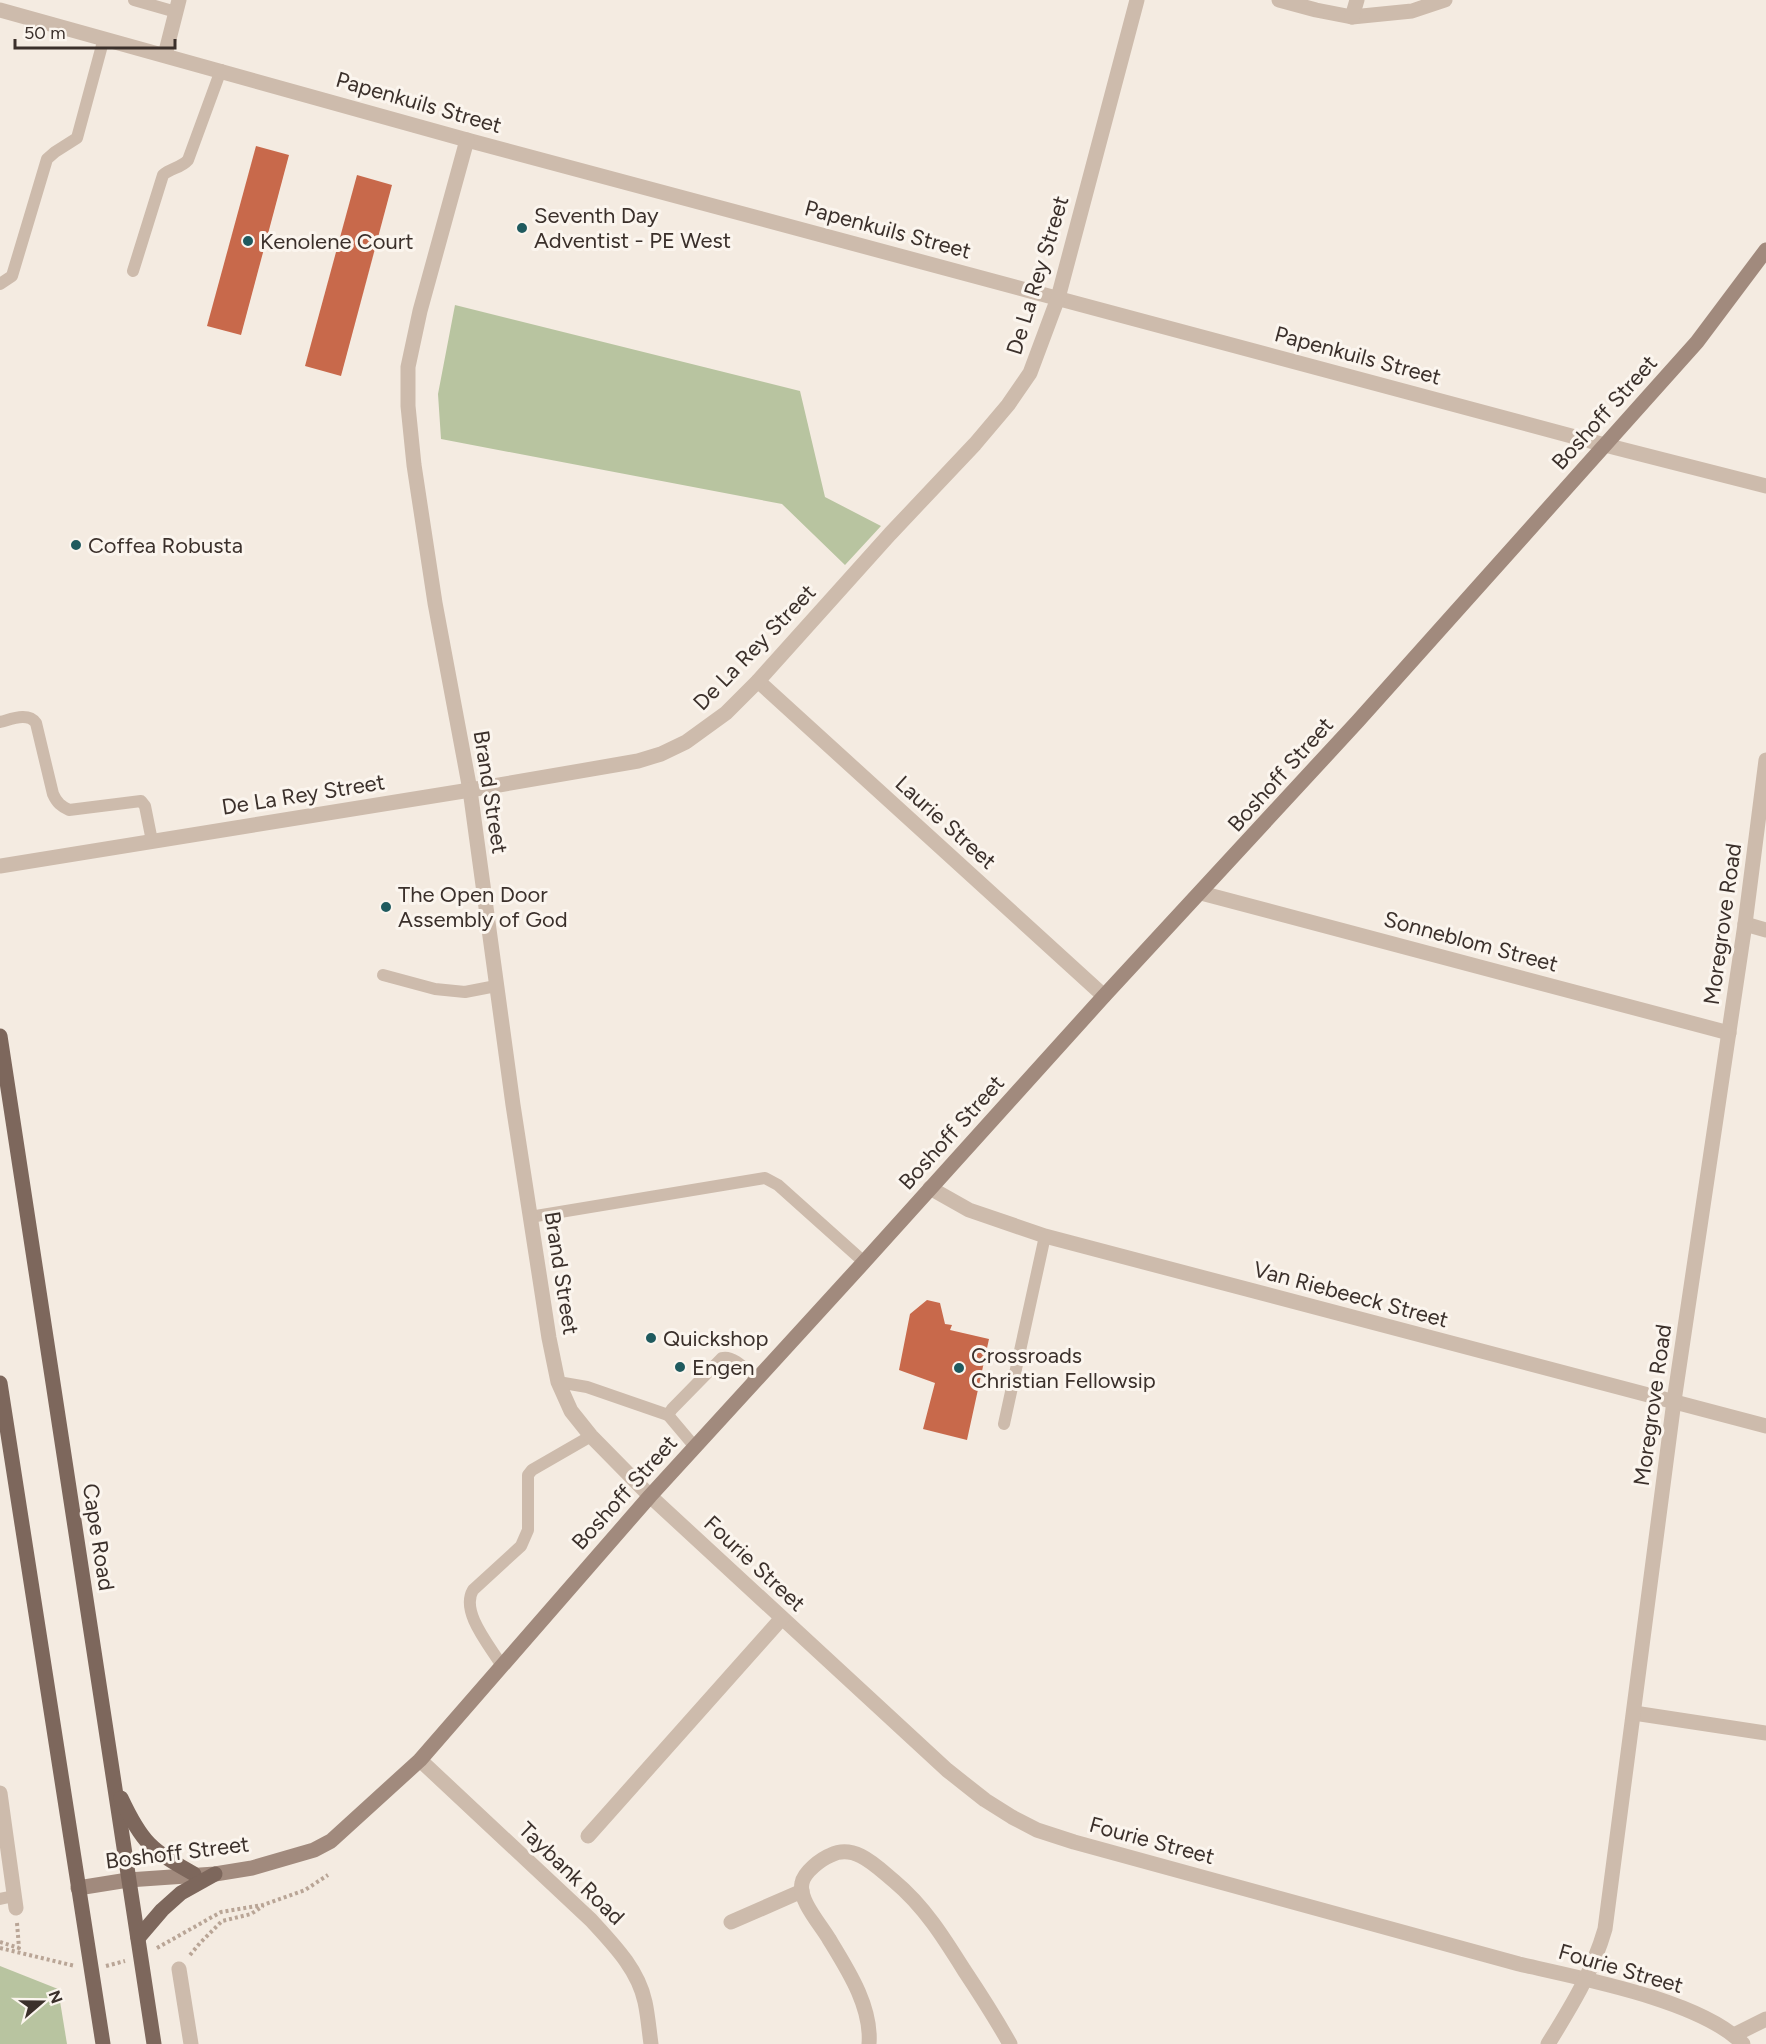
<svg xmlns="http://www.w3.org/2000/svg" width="1766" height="2044" viewBox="0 0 1766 2044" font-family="Figtree,sans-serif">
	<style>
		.green { fill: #b8c4a0 }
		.building { fill: #c8694b }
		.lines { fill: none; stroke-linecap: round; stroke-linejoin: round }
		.path { stroke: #b9a596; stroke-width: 4; stroke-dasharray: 3 3; stroke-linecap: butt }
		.lane { stroke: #cdbbac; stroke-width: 12 }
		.street { stroke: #cdbbac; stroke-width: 15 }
		.secondary { stroke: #a18a7d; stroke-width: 15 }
		.primary { stroke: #7d675c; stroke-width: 15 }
		.poi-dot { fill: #1f5a5e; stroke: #fbf5ee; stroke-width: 2 }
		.labels { text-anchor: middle; stroke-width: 6; stroke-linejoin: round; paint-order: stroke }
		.street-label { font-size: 22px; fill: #3b302b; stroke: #fbf5ee }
		.poi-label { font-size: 22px; fill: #3b302b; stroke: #fbf5ee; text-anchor: start }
	</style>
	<rect width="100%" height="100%" fill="#f4ebe1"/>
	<g class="green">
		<polygon points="455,305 800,391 825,497 881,526 845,565 782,504 441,439 438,394"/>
		<polygon points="0,1966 58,1989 67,2044 0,2044"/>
	</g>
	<g class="building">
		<polygon points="256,146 289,155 241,335 207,326"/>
		<polygon points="357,175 392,185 341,376 305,366"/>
		<polygon points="927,1300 940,1303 945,1324 952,1325 950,1330 989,1339 967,1440 923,1429 935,1383 899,1370 910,1314"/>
	</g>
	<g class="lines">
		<g class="path">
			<polyline points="0,1942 19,1948 17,1923"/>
			<polyline points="0,1948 75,1966"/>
			<polyline points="157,1948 221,1912 263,1905 305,1890 328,1875"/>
			<polyline points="190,1955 200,1943 222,1921 251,1914 263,1906"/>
			<polyline points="106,1966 125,1961"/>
		</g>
		<g class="lane">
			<polyline points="134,0 176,12"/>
			<path d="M133 271 163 175C171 168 181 168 188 160L221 70"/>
			<polyline points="0,284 12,276 47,159 55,152 77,138 104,38"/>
			<path d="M0 722C12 719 28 712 36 723L53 794C57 803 61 806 69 810L141 801 145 806 152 841"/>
			<polyline points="383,975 435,989 465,992 496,986"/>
			<polyline points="530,1217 765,1178 778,1185 864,1262"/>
			<polyline points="558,1382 587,1387 668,1415"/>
			<polyline points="1004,1424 1045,1236"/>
			<path d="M695 1447 668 1415 672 1409 722 1358C734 1355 747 1371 757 1379"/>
			<path d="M502 1666C490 1646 460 1612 473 1590L521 1546 528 1530V1475L532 1470 591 1436"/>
			<polyline points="0,1899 14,1896"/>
		</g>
		<g class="street">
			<polyline points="1279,0 1316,10 1352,17 1412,11 1445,0"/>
			<polyline points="0,10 467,140 1605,445 1766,486"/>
			<polyline points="1352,17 1357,0"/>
			<polyline points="165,55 179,0"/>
			<path d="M467 140 420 311 408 367V406L414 465 435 603 470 790 513 1105 549 1338 558 1382 571 1411 591 1436 650 1496 947 1770 985 1800 1012 1817 1037 1830 1074 1842 1519 1964C1579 1978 1701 2000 1743 2044"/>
			<polyline points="758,681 1104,996"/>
			<polyline points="0,866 470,790 638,761 661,754 686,742 726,713 758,681 890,534 975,444 1008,405 1030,373 1058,298 1137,0"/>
			<polyline points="1201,893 1729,1033"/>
			<polyline points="1745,924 1766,930"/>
			<polyline points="930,1188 969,1210 1045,1236 1766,1426"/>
			<polyline points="1634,1713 1766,1733"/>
			<path d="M420 1760 591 1920C613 1944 638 1969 645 2002 648 2016 649 2030 651 2044"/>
			<polyline points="0,1793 16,1908"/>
			<polyline points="588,1836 782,1618"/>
			<polyline points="731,1922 802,1891"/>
			<polyline points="179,1969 191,2044"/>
			<polyline points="1734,2035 1766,2019"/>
			<path d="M869 2044C872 2007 848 1970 829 1939 821 1925 798 1900 802 1883 804 1872 821 1859 831 1855 855 1843 877 1867 894 1881 924 1906 944 1938 964 1970 980 1994 996 2019 1010 2044"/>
			<path d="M1548 2044C1571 2007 1593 1971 1605 1929L1674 1401 1745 924 1766 760"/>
		</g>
		<polyline class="secondary" points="78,1888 128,1880 215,1874 252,1868 314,1850 331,1841 420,1760 650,1496 864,1262 1104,996 1358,721 1697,342 1766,250"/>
		<g class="primary">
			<polyline points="0,1036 154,2044"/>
			<polyline points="0,1383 103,2044"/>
			<path d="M121 1798C142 1843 151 1850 194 1874"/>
			<polyline points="138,1938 162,1910 181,1893 215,1874"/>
		</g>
	</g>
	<g class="poi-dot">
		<circle cx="522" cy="228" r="6"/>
		<circle cx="248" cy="241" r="6"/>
		<circle cx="76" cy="545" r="6"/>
		<circle cx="386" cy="907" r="6"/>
		<circle cx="651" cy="1338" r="6"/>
		<circle cx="680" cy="1367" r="6"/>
		<circle cx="959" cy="1368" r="6"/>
	</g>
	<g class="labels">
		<g class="street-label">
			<text transform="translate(419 102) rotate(16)" y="8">Papenkuils Street</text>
			<text transform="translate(888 229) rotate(15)" y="8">Papenkuils Street</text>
			<text transform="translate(1037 275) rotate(-73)" y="8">De La Rey Street</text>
			<text transform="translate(1358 355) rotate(15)" y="8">Papenkuils Street</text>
			<text transform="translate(1604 412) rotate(-48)" y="8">Boshoff Street</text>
			<text transform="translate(754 647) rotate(-46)" y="8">De La Rey Street</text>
			<text transform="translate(1280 774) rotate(-48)" y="8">Boshoff Street</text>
			<text transform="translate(491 792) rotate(81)" y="8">Brand Street</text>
			<text transform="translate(303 794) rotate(-9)" y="8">De La Rey Street</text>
			<text transform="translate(946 822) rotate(42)" y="8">Laurie Street</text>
			<text transform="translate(1722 924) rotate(-82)" y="8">Moregrove Road</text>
			<text transform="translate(1471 941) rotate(15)" y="8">Sonneblom Street</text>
			<text transform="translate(951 1132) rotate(-48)" y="8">Boshoff Street</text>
			<text transform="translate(562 1273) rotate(81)" y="8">Brand Street</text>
			<text transform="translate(1351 1294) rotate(15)" y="8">Van Riebeeck Street</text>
			<text transform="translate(1652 1405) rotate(-82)" y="8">Moregrove Road</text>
			<text transform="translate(624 1492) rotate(-48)" y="8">Boshoff Street</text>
			<text transform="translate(99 1537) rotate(81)" y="8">Cape Road</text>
			<text transform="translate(755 1563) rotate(43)" y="8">Fourie Street</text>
			<text transform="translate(1152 1840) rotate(15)" y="8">Fourie Street</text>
			<text transform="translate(177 1852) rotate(-7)" y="8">Boshoff Street</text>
			<text transform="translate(572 1873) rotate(44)" y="8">Taybank Road</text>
			<text transform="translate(1621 1968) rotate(16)" y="8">Fourie Street</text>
		</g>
		<g class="poi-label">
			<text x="534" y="223">Seventh Day<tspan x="534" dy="25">Adventist - PE West</tspan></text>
			<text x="260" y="249">Kenolene Court</text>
			<text x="88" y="553">Coffea Robusta</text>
			<text x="398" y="902">The Open Door<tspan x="398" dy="25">Assembly of God</tspan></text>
			<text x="663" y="1346">Quickshop</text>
			<text x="971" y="1363">Crossroads<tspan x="971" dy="25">Christian Fellowsip</tspan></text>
			<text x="692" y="1375">Engen</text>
		</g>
	</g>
	<g transform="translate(42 2002) rotate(70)" stroke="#fbf5ee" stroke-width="4.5" paint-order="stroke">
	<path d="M0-4.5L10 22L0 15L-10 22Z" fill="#3b302b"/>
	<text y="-9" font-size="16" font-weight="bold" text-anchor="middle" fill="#3b302b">N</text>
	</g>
	<path d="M15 39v9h160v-9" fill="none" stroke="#3b302b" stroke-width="3"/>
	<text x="24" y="39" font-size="18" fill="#3b302b" stroke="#fbf5ee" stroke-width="4.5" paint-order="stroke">50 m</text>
</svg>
